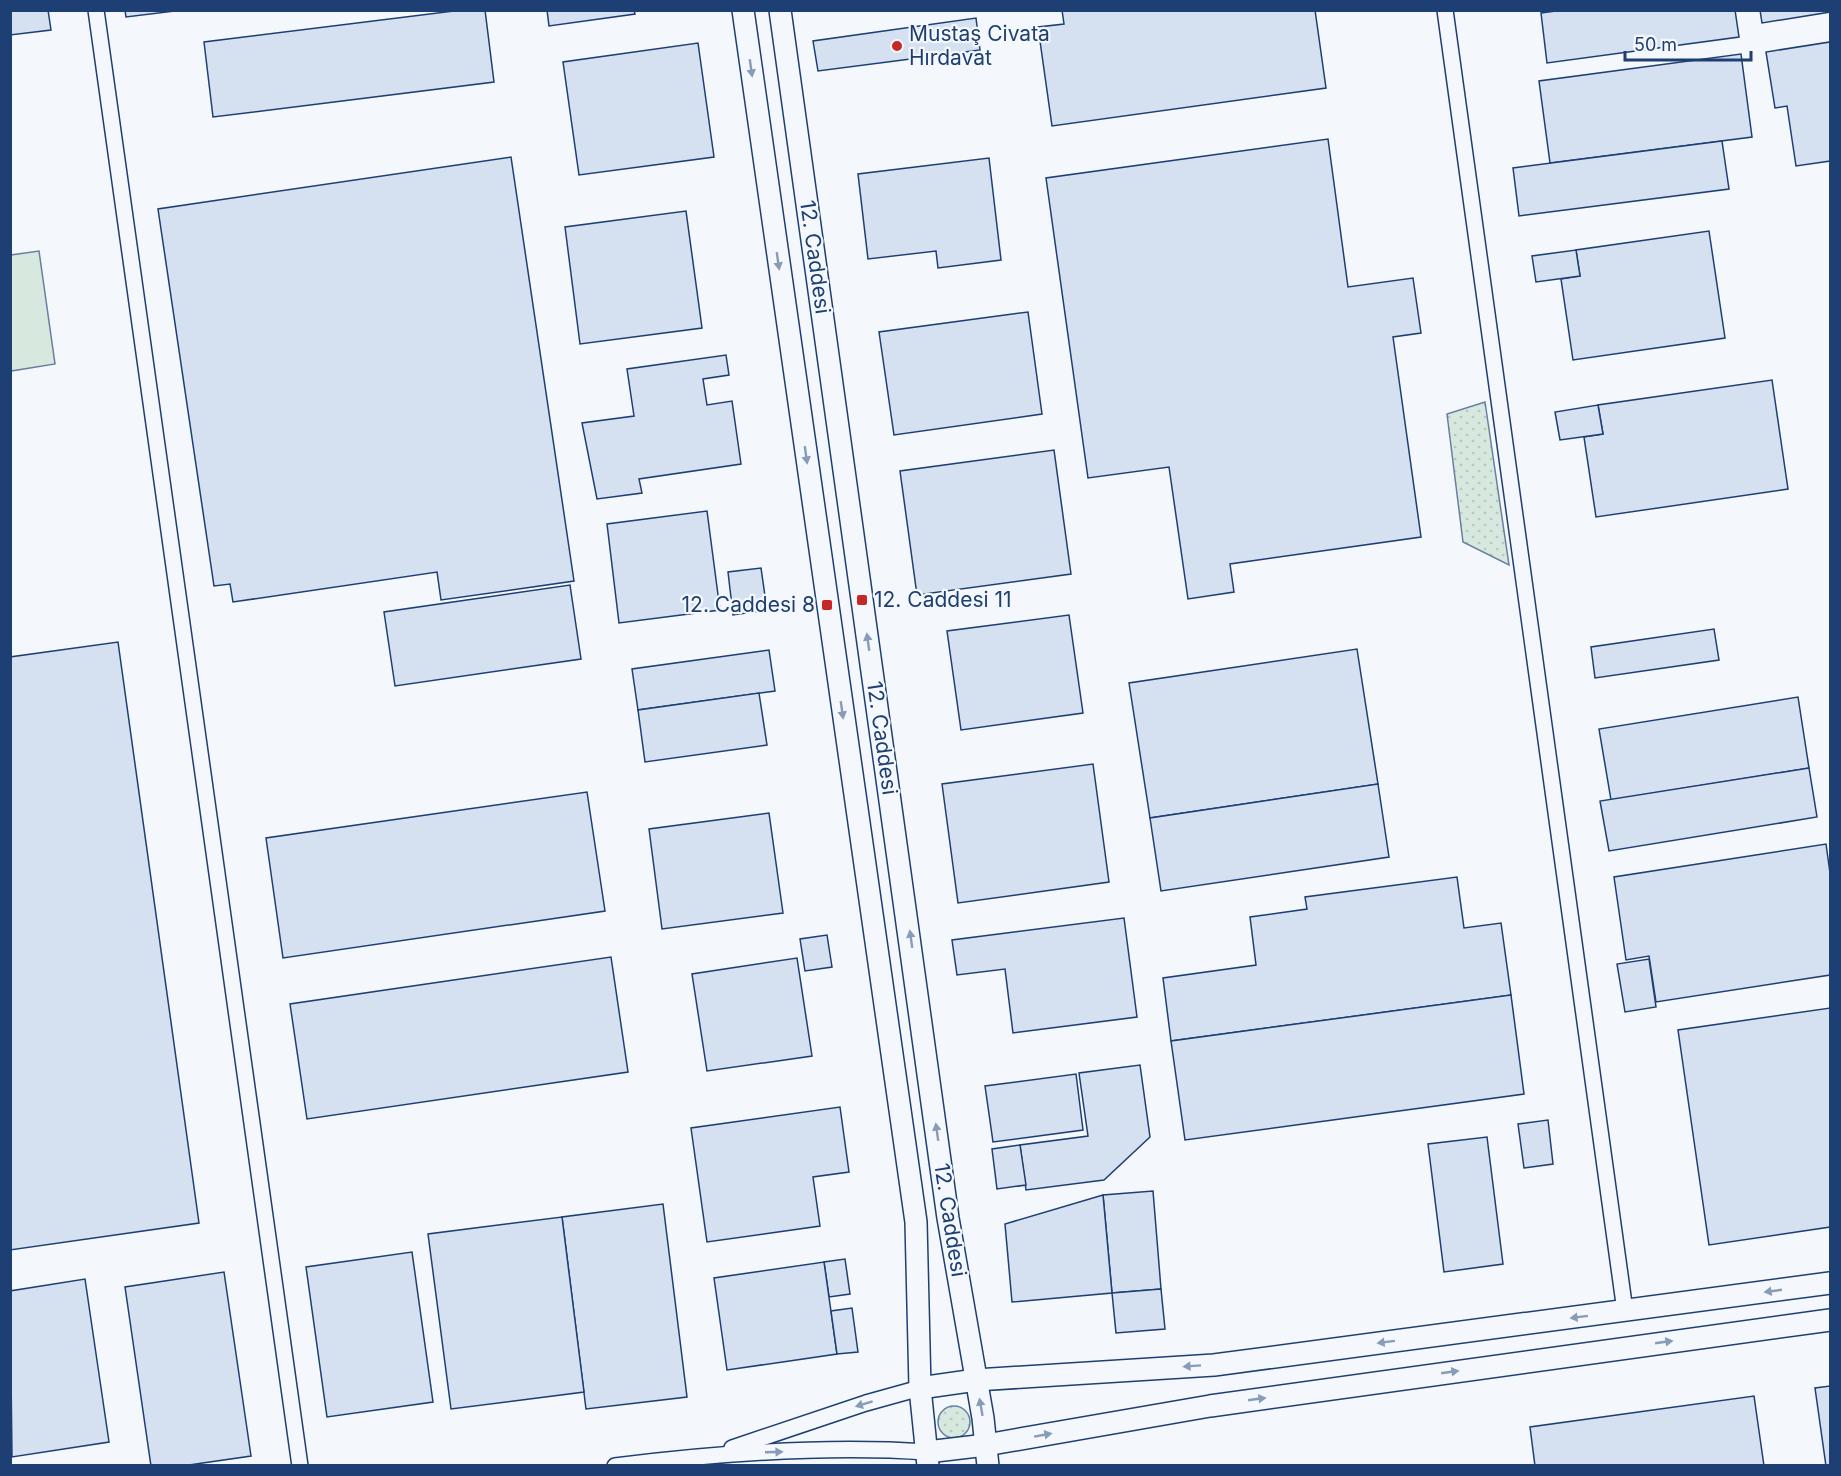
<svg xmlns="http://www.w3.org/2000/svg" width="1841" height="1476" viewBox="0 0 1841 1476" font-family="Inter,sans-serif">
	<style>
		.grass { fill: url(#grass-dots); stroke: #687fa3; stroke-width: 1.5 }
		.park { fill: #d7e8df; stroke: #687fa3; stroke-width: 1.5 }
		.building { fill: #d5e0f0; stroke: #1d3f73; stroke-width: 1.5 }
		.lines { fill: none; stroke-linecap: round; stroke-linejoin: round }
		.street-casing { stroke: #1d3f73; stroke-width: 18 }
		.secondary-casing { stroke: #1d3f73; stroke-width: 24 }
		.street { stroke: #f4f7fb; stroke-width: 15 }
		.secondary { stroke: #f4f7fb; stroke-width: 21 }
		.oneway { fill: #889bb7 }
		.poi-dot { fill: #c62828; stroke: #f4f7fb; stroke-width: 2 }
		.labels { text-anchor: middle; stroke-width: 4.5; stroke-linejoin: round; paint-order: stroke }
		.poi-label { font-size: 21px; fill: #1d3f73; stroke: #f4f7fb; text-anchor: start }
		.street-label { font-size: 21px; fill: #1d3f73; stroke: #f4f7fb }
	</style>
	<defs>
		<pattern id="grass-dots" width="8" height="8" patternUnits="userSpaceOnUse" patternTransform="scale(1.5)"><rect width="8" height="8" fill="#d7e8df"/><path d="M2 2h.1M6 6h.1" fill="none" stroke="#b8c8c3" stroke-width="1.8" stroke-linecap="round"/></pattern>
	</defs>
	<rect width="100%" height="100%" fill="#f4f7fb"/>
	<g class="grass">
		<polygon points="1485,402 1509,565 1463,542 1447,414"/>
		<circle cx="954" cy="1422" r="16"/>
	</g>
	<polygon class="park" points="39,251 55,364 11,371 11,255"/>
	<g class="building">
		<polygon points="10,10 48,10 51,30 10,35"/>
		<polygon points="125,10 183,10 126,17"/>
		<polygon points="462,10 485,10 494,82 213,117 204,42"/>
		<polygon points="547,10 634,10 635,14 549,26"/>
		<polygon points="1062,10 1315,10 1326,88 1052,126 1038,27 1064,24"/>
		<polygon points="1563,10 1735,10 1739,37 1547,63 1541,13"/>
		<polygon points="1760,10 1830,10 1830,12 1762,23"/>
		<polygon points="976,18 980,50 818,71 813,41"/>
		<polygon points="1830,42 1830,161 1796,166 1787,106 1775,108 1766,52"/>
		<polygon points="698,43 714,157 579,175 563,62"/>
		<polygon points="1741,54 1752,137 1550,163 1539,81"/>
		<polygon points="1328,139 1348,287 1413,278 1421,333 1393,337 1421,537 1230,564 1234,592 1188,599 1169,467 1088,478 1046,178"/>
		<polygon points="1722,141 1729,189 1519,216 1513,168"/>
		<polygon points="511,157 574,581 441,600 437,572 233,602 230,584 214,586 158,209"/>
		<polygon points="989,158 1001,260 938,268 936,251 868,259 858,174"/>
		<polygon points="686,211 702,328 580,344 565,227"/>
		<polygon points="1709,231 1725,338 1573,360 1561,279 1580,276 1576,250"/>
		<polygon points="1576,250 1580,276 1536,282 1532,256"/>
		<polygon points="1028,312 1042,414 894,435 879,332"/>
		<polygon points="726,355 729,375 703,379 707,405 732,401 741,464 639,479 642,493 597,499 582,423 634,416 627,369"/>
		<polygon points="1772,380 1788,489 1596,517 1584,437 1603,434 1598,405"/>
		<polygon points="1598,405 1603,434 1560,440 1555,412"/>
		<polygon points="1054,450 1071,574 917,595 900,471"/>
		<polygon points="707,511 720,610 619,623 607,524"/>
		<polygon points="761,568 767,610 733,615 728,572"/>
		<polygon points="570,585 581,659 395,686 384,612"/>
		<polygon points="1069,615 1083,713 961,730 947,631"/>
		<polygon points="1714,629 1719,660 1595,678 1591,647"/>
		<polygon points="118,642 199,1223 10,1250 10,657"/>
		<polygon points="1357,649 1378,784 1150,818 1129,683"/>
		<polygon points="769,650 775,691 638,710 632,669"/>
		<polygon points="759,693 767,745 645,762 638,710"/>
		<polygon points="1798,697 1809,768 1611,800 1599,729"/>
		<polygon points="1093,764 1109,882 958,903 942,784"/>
		<polygon points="1809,768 1817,817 1609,851 1600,801"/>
		<polygon points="1378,784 1389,857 1161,891 1150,818"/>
		<polygon points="587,792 605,911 283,958 266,838"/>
		<polygon points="769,813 783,913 662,929 649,829"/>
		<polygon points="1826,844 1830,873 1830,975 1656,1002 1649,956 1626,960 1614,877"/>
		<polygon points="1457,877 1464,928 1501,923 1511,995 1171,1041 1163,978 1256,965 1250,917 1307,909 1305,897"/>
		<polygon points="1124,918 1137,1017 1013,1033 1005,969 957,975 952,940"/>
		<polygon points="827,935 832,967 805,971 800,939"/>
		<polygon points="611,957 628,1072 307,1119 290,1004"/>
		<polygon points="797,958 812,1056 707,1071 692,974"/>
		<polygon points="1649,959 1656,1007 1625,1012 1617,964"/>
		<polygon points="1511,995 1524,1094 1185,1140 1171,1041"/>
		<polygon points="1830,1008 1830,1227 1709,1245 1678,1030"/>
		<polygon points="1140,1065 1150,1137 1104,1180 1026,1190 1020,1145 1088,1136 1079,1073"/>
		<polygon points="1076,1074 1083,1130 993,1142 985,1086"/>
		<polygon points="840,1107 849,1172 813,1177 820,1226 707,1242 691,1128"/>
		<polygon points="1548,1120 1553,1164 1524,1168 1518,1124"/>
		<polygon points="1487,1137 1503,1264 1444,1272 1428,1144"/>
		<polygon points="1020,1145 1026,1185 997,1189 992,1149"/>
		<polygon points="1153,1191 1161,1289 1112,1293 1103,1195"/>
		<polygon points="1103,1195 1112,1293 1012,1302 1005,1224"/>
		<polygon points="663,1204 687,1397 586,1409 562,1217"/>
		<polygon points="562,1217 584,1392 451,1409 428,1234"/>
		<polygon points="412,1252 433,1402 327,1417 306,1267"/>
		<polygon points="845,1259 850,1294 829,1297 824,1262"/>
		<polygon points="824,1262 837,1354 727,1370 714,1278"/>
		<polygon points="224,1272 251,1456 182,1466 151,1466 125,1287"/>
		<polygon points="85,1279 109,1442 12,1457 10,1291"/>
		<polygon points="1161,1289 1165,1329 1116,1333 1112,1293"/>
		<polygon points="852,1308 858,1352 837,1354 831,1311"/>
		<polygon points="1830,1386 1830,1466 1826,1466 1815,1388"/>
		<polygon points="1754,1396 1764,1466 1535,1466 1530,1427"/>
	</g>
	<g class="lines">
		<g class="street-casing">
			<g id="street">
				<polyline points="96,10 300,1466"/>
				<polyline points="1445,10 1625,1311"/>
				<polyline points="732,1448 866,1403 920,1388"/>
				<path d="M615 1466C718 1453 823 1445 927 1452"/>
			</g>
		</g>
		<g class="secondary-casing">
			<g id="secondary">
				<polyline points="743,10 916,1222 920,1388 928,1466"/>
				<polyline points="780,10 948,1218 983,1418 988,1466"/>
				<polyline points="920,1388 976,1380 1214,1365 1830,1283"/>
				<polyline points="927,1452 986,1445 1210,1406 1830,1320"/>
			</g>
		</g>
		<use href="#street" class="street"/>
		<use href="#secondary" class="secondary"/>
	</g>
	<defs><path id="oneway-solid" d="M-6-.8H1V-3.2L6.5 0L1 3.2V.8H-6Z" transform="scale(1.5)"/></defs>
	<g class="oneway">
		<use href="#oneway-solid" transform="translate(751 68) rotate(82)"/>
		<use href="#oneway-solid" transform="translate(778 261) rotate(82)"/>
		<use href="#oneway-solid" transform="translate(806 455) rotate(82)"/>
		<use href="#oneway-solid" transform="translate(868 642) rotate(-98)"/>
		<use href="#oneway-solid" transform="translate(842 710) rotate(82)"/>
		<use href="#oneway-solid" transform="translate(911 939) rotate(-98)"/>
		<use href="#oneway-solid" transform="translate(937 1132) rotate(-98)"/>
		<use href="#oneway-solid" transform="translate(1773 1291) rotate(172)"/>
		<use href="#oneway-solid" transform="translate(1579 1317) rotate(173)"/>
		<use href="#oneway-solid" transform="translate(1386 1342) rotate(173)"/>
		<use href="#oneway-solid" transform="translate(1664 1342) rotate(-8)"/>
		<use href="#oneway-solid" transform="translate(1192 1366) rotate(176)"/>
		<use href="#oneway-solid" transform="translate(1450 1372) rotate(-8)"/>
		<use href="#oneway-solid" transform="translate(1257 1399) rotate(-8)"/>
		<use href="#oneway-solid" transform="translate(864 1404) rotate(163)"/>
		<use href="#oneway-solid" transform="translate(981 1407) rotate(-100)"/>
		<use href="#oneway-solid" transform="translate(1043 1435) rotate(-10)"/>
		<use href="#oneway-solid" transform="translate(774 1452) rotate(-2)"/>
	</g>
	<g class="poi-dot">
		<circle cx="897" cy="46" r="6"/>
		<rect x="856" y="594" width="12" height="12" rx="3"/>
		<rect x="821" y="599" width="12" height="12" rx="3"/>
	</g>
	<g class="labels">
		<g class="poi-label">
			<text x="909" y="41">Mustaş Civata<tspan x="909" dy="24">Hırdavat</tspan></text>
			<text x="874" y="607">12. Caddesi 11</text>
			<text x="815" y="612" text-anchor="end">12. Caddesi 8</text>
		</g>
		<g class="street-label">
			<text transform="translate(815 257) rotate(82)" y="7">12. Caddesi</text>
			<text transform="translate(882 738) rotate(82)" y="7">12. Caddesi</text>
			<text transform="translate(950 1220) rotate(81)" y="7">12. Caddesi</text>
		</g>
	</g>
	<rect width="1841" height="1476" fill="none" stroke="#1d3f73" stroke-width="24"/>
	<path d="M1625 51v9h126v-9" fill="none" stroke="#1d3f73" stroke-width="3"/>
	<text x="1634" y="51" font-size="18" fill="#1d3f73" stroke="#f4f7fb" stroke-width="4.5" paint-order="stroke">50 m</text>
</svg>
